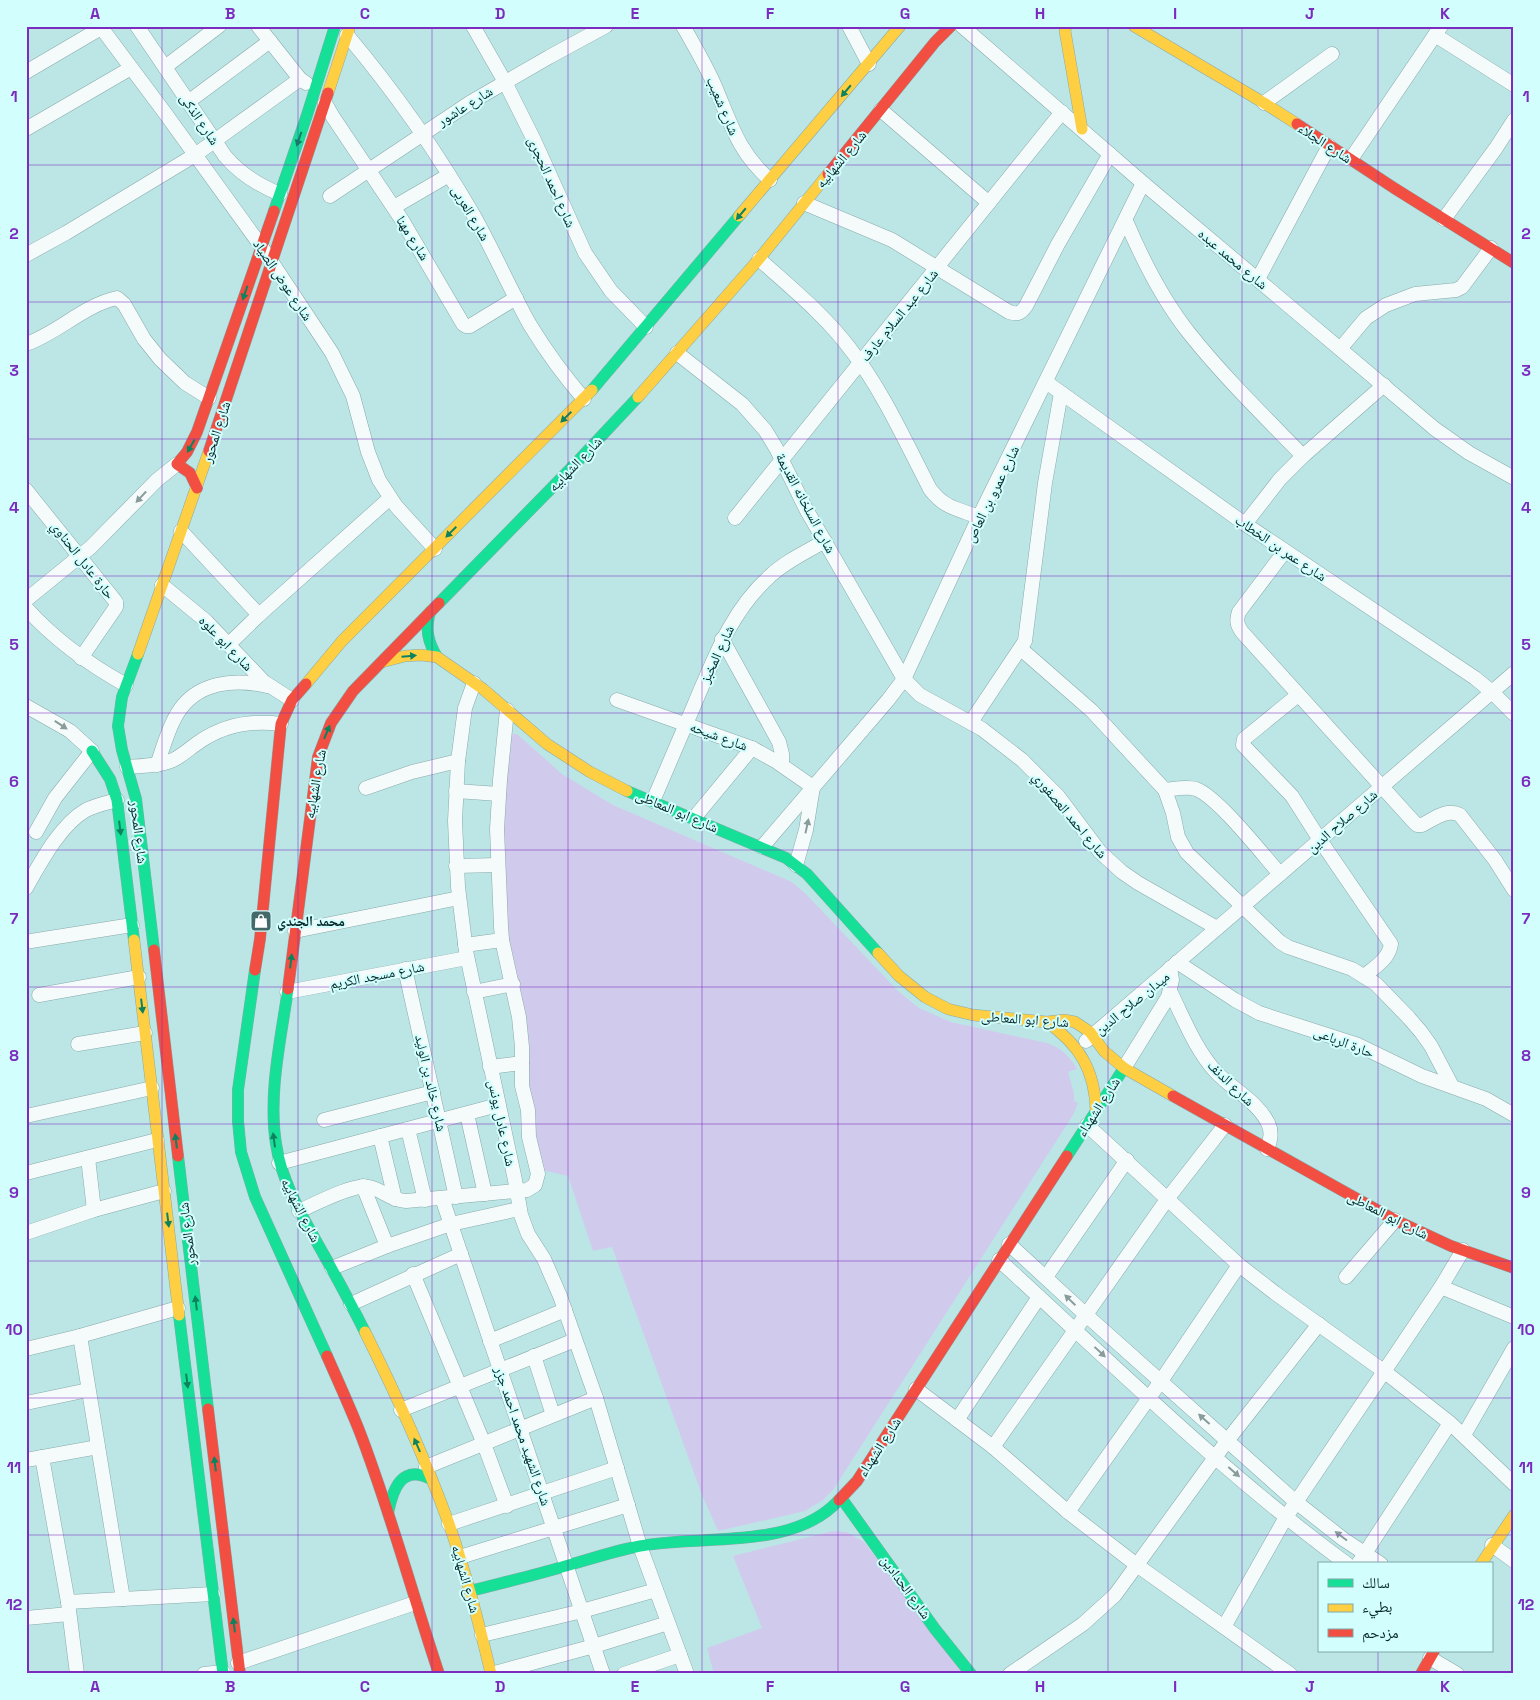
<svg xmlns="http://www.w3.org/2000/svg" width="1540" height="1700" viewBox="0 0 1540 1700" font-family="'Space Grotesk','Noto Naskh Arabic',sans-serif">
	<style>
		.green { fill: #d0cbed }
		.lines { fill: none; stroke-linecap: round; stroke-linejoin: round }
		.street-casing { stroke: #8aa; stroke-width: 15 }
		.fast-casing { stroke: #8aa; stroke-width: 12 }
		.slow-casing { stroke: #8aa; stroke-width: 12 }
		.jam-casing { stroke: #8aa; stroke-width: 12 }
		.street { stroke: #f5fbfb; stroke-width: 14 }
		.fast { stroke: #16e098; stroke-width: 11 }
		.slow { stroke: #ffcf43; stroke-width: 11 }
		.jam { stroke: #f24e42; stroke-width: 11 }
		.oneway { fill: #0d825f }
		.oneway2 { fill: #899b9b }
		.grid { fill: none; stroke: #7b2cbf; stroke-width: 1; stroke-opacity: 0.55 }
		.labels { text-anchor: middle; stroke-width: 4; stroke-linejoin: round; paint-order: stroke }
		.street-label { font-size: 14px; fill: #042526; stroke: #d2fefe }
		.poi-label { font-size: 14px; font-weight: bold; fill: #042526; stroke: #d2fefe; text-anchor: start }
		.neatline { fill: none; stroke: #7b2cbf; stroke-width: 2 }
		.grid-label { font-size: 16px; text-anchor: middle; font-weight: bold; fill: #7b2cbf }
	</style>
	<rect width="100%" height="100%" fill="#bce6e6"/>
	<g class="green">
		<path d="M508 734H517L562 774 613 805 792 882 807 895 898 991 919 1008 951 1022 1047 1043C1061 1048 1070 1056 1077 1069L1068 1072 1074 1093V1101L1078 1103 1073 1115 833 1490 823 1500 805 1511 718 1531 702 1495 612 1247 593 1251 568 1176 537 1169 505 940 501 884Z"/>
		<polygon points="833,1531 847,1532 864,1542 964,1674 714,1674 707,1648 762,1628 733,1556"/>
	</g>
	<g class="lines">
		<g class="street-casing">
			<g id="street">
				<polyline points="100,26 165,113 261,246 332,353 353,396 368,452 379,480 396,506 435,549"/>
				<path d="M137 26 225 156C240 174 258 185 280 194"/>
				<polyline points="258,26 300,79 306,83"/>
				<polyline points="473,26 505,82 534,140 585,253 611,291 646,327"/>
				<path d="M683 26C694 45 705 64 714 84 731 123 737 151 770 180"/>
				<polyline points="849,26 869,64"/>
				<polyline points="962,26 1143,183 1435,429 1469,453 1514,478"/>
				<path d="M347 35C395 92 437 152 474 216 494 252 510 289 530 325 546 351 564 376 584 399"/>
				<polyline points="1435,35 1514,85"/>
				<polyline points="165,67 219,26"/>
				<polyline points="26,72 101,28"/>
				<polyline points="188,102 270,41"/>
				<polyline points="325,103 333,117 402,220 463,324 466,326 470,326 516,298"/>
				<polyline points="1264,103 1332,54"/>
				<polyline points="881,110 989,203"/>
				<polyline points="26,129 131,68"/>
				<polyline points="1351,159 1441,26"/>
				<polyline points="330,196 471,102 549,57 606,26"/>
				<path d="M804 203 892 240 1009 312C1018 315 1021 313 1026 306L1058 244 1110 154"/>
				<polyline points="394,207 449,175"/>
				<polyline points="1444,219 1496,148 1514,120"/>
				<path d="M1126 221C1143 261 1162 299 1189 333 1224 377 1264 416 1303 456"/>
				<polyline points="26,255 66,233 195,155 300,79"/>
				<path d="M759 259C790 287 825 315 851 350 883 391 906 443 930 489 944 508 958 509 979 517"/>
				<polyline points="1258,279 1329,146"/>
				<path d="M26 344C58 333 84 305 117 298L124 304 144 339 160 359 185 383 209 398"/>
				<polyline points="1340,349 1366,318 1386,305 1415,294 1456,290 1462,287 1491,248"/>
				<polyline points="677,353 742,404 765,430 776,448 806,509 904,679 920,695 982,729 1022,760 1058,796 1100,852 1122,872 1138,883 1217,928"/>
				<polyline points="1046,382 1245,524 1475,678 1492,692 1514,714"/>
				<polyline points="26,490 116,602 116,607 81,658"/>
				<polyline points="735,518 1062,112"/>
				<polyline points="1245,524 1280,479 1303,456 1384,385"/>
				<polyline points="181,531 259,615"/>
				<path d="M1285 551 1239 612C1236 620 1237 625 1242 632L1413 821 1417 825H1422C1434 819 1447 808 1460 815L1495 860 1514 890"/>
				<polyline points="162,585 206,621 264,682 292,700"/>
				<polyline points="26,600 91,547 157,480 177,464"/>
				<path d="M26 608C55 640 88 664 126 685"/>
				<polyline points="722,639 779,742 782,754 782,765"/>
				<polyline points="229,644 259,615 390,498"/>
				<polyline points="1021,649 1092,711 1165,790 1173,813 1178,837 1187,853 1280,942 1288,947 1352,969 1376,984 1409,1018 1421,1032 1431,1046 1452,1086"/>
				<polyline points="474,683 465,708 458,761 455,821 458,887 466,951 515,1180 521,1215 528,1234 544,1259 560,1296 596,1398 640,1546 687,1674"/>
				<path d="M1298 695 1244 739 1243 745 1292 796 1320 840 1391 944C1389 959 1375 967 1364 976"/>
				<polyline points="617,700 752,748 777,762 813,787"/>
				<polyline points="26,706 70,731 92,751 55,798 36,832"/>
				<polyline points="971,722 1025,641 1045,483 1061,393"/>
				<path d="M157 765C163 748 168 729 177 714 196 682 234 678 267 686"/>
				<path d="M127 767C142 766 159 766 173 760 183 755 190 748 199 742 224 725 252 720 281 724"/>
				<polyline points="366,788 412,772 458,761"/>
				<path d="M1165 790C1174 789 1187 786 1196 789 1218 797 1263 855 1280 874"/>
				<polyline points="456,791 499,794"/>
				<path d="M653 801C667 769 681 736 695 703 715 656 732 610 770 576 786 561 806 552 825 541"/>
				<polyline points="694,818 752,748"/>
				<polyline points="762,847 888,700 904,679 979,517 1143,183"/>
				<polyline points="796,865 806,830 813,787"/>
				<polyline points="456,866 498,865"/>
				<path d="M26 888C41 862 60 825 86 810 96 805 106 803 117 800"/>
				<polyline points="295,931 459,898"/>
				<polyline points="31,941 132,925"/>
				<polyline points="465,945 502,940"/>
				<polyline points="1177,962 1235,1000 1259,1013 1358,1045 1422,1076 1486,1099 1514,1115"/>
				<polyline points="405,969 456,1197"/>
				<path d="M1170 991C1184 1019 1195 1049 1216 1072 1232 1089 1257 1101 1268 1123 1272 1131 1271 1140 1267 1149"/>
				<polyline points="287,992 467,958"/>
				<polyline points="474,992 513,984"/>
				<polyline points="39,995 139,977"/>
				<polyline points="1086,1041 1514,673"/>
				<polyline points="78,1044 145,1033"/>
				<polyline points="490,1067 522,1063"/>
				<polyline points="1124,1068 1168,997 1172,980 1170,968"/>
				<polyline points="467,1114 485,1194"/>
				<polyline points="26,1116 152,1088"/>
				<polyline points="324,1120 433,1092"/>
				<polyline points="1087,1125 1239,1265 1275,1293 1385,1372 1450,1423 1514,1484"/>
				<polyline points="408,1129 425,1200"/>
				<polyline points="380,1136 395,1199"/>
				<polyline points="88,1158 94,1210"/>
				<polyline points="279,1163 498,1105"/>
				<polyline points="26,1173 157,1140"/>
				<polyline points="363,1186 387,1246"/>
				<polyline points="442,1198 603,1674"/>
				<path d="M299 1211C315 1204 354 1183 369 1187 383 1190 390 1200 406 1201L527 1190 535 1185 538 1174 529 1137 528 1110 522 1086V1047L519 1017 502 940 501 926 497 829 500 780 507 710"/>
				<polyline points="26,1233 94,1210 164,1191"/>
				<polyline points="1009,1244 1085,1314 1296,1502 1343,1539 1381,1564"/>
				<path d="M999 1260C1112 1363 1223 1473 1347 1564"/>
				<polyline points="332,1268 387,1246 451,1224 519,1209"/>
				<polyline points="413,1274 484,1444 507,1506"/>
				<polyline points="1046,1277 1127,1160"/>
				<polyline points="1346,1277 1395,1220"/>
				<polyline points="1441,1287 1514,1317"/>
				<polyline points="351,1304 461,1254"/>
				<polyline points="80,1336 123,1599"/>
				<polyline points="490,1341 565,1310"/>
				<polyline points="26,1349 80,1336 178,1308"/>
				<polyline points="534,1356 553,1415"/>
				<polyline points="916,1389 993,1447 1068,1512 1138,1566 1290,1674"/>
				<polyline points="26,1403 88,1390"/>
				<polyline points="401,1410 575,1340"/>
				<polyline points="957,1420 1039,1297"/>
				<polyline points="1464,1435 1514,1348"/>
				<polyline points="993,1447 1168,1198 1225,1125"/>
				<polyline points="42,1457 68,1602 77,1674"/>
				<polyline points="26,1460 98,1447"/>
				<polyline points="426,1467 596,1398"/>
				<polyline points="1068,1512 1161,1381 1239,1265"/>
				<polyline points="449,1524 617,1468"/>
				<polyline points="1492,1545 1514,1561"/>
				<polyline points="460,1557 628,1505"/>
				<polyline points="1358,1564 1450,1423"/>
				<polyline points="68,1602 213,1594"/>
				<polyline points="26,1618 69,1614"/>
				<polyline points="1224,1627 1286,1517 1441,1287 1463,1250"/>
				<polyline points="482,1635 582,1611 656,1590"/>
				<polyline points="1430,1658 1457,1674"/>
				<polyline points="238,1663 415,1603"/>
				<polyline points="204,1674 223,1672"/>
				<polyline points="491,1674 594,1646 668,1623"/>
				<polyline points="624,1674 680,1655"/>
				<polyline points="1010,1674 1083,1624 1115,1595 1227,1441 1319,1324"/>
			</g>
		</g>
		<g class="fast-casing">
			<g id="fast">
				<polyline points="274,211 307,115 335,26"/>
				<polyline points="592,390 739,216"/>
				<polyline points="439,603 577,462 638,397"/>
				<path d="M430 612C425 629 428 642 437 657"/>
				<polyline points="138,654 122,697 118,726 122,750 136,799 154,950"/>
				<polyline points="92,751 110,779 117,800 134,940"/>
				<polyline points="627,791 786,858 807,874 878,953"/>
				<polyline points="255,970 238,1090 238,1121 241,1152 255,1197 327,1356"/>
				<path d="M288 989C281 1038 268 1094 276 1144 282 1184 304 1219 324 1255 338 1280 352 1306 365 1332"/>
				<polyline points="178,1156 208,1409"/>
				<polyline points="1067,1156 1124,1068"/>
				<polyline points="179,1315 223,1674"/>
				<polyline points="842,1499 935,1629 971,1674"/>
				<path d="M388 1513C393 1488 402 1464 431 1479"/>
				<path d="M470 1591C501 1583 532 1576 562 1567 588 1560 613 1551 640 1546 702 1534 793 1551 839 1500"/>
			</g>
		</g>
		<g class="slow-casing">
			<g id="slow">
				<polyline points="1066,26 1065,31 1082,129"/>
				<polyline points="1134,26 1264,103 1297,124"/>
				<polyline points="328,93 350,26"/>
				<polyline points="739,216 900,26"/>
				<polyline points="638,397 759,259 828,174"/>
				<polyline points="138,654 209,451"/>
				<polyline points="382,662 405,656 421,655 437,657 483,689 547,744 590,772 627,791"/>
				<polyline points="306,684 342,641 592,390"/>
				<polyline points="134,940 179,1315"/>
				<polyline points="878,953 899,976 925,997 948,1009 973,1015 1047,1022 1064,1020 1075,1022 1090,1032 1104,1051 1124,1068 1173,1096"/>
				<path d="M1047 1022C1080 1045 1095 1071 1096 1111"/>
				<path d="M365 1332C396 1394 425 1458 449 1524 466 1573 479 1623 491 1674"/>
				<polyline points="1481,1564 1514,1515"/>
			</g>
		</g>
		<g class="jam-casing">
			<g id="jam">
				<polyline points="1297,124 1394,188 1514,263"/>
				<polyline points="828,174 935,42 951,26"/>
				<polyline points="209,451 328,93"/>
				<polyline points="197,488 190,473 177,464 187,452 197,432 274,211"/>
				<polyline points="154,950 178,1156"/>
				<polyline points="255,970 260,939 281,724 292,700 306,684"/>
				<polyline points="288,989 318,757 331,723 353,691 439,603"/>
				<polyline points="1173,1096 1395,1220 1451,1246 1514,1268"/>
				<path d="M327 1356C338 1381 349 1405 359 1430 390 1510 412 1593 439 1674"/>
				<polyline points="208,1409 240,1674"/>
				<polyline points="839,1500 857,1481 1067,1156"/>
				<polyline points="1421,1674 1434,1651"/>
			</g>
		</g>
		<use href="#street" class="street"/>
		<use href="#fast" class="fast"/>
		<use href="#slow" class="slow"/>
		<use href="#jam" class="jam"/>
	</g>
	<defs><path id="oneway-solid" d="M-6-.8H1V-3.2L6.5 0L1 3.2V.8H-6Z" transform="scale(1.25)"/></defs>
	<g class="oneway">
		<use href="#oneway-solid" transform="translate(846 91) rotate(130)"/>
		<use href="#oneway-solid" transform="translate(299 139) rotate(109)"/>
		<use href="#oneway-solid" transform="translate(741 214) rotate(130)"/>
		<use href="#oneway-solid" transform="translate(245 293) rotate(109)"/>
		<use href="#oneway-solid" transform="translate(566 417) rotate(135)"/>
		<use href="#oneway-solid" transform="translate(191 446) rotate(119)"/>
		<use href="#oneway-solid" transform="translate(451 532) rotate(135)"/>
		<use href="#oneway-solid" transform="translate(409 656) rotate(-5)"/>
		<use href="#oneway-solid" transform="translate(327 732) rotate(-67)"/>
		<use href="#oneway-solid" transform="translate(120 828) rotate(83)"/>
		<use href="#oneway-solid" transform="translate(291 961) rotate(-83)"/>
		<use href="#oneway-solid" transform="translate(142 1006) rotate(83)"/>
		<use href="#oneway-solid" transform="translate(274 1140) rotate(-98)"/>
		<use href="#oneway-solid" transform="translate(176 1141) rotate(-97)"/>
		<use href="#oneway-solid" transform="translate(168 1220) rotate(83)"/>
		<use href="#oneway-solid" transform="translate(196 1303) rotate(-97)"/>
		<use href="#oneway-solid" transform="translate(187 1381) rotate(83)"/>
		<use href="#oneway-solid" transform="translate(417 1445) rotate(-114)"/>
		<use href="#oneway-solid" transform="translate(215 1464) rotate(-97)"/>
		<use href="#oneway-solid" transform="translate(234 1625) rotate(-97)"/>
	</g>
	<g class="oneway2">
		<use href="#oneway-solid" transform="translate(141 497) rotate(133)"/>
		<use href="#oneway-solid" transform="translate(61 725) rotate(33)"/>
		<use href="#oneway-solid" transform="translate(807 826) rotate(-78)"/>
		<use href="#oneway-solid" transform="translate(1070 1300) rotate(-136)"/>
		<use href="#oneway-solid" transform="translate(1100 1352) rotate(43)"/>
		<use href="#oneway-solid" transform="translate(1204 1419) rotate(-138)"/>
		<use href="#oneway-solid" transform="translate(1234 1472) rotate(41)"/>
		<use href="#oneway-solid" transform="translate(1341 1536) rotate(-143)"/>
	</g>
	<path class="grid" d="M162 26V1674M298 26V1674M432 26V1674M568 26V1674M702 26V1674M838 26V1674M972 26V1674M1108 26V1674M1242 26V1674M1378 26V1564M26 165H1514M26 302H1514M26 439H1514M26 576H1514M26 713H1514M26 850H1514M26 987H1514M26 1124H1514M26 1261H1514M26 1398H1514M26 1535H1514M1378 1651V1674"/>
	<defs>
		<g id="shop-square" transform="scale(1.125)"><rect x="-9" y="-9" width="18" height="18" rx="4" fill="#446969" stroke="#d2fefe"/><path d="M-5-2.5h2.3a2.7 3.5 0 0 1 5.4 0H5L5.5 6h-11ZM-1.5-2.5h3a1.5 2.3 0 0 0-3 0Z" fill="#fff"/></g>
	</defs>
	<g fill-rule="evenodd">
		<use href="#shop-square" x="261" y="921"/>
	</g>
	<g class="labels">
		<g class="street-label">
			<text transform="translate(465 106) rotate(-32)" y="5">شارع عاشور</text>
			<text transform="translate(723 106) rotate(67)" y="5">شارع شعيب</text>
			<text transform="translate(200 119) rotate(56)" y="5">شارع الذكى</text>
			<text transform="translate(1325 143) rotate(33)" y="5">شارع الجلاء</text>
			<text transform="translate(841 159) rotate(-50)" y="5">شارع الشهابيه</text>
			<text transform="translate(552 182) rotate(66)" y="5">شارع احمد الحجرى</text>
			<text transform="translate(471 213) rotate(60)" y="5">شارع العربى</text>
			<text transform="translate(413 238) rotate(58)" y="5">شارع مهنا</text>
			<text transform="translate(1233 259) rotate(40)" y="5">شارع محمد عبده</text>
			<text transform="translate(283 280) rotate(56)" y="5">شارع عوض الصياد</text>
			<text transform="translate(899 315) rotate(-51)" y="5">شارع عبد السلام عارف</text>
			<text transform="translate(216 432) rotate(-72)" y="5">شارع المحور</text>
			<text transform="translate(575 464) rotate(-46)" y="5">شارع الشهابيه</text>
			<text transform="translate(992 494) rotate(-64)" y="5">شارع عمرو بن العاص</text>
			<text transform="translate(806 503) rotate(62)" y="5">شارع السلخانه القديمة</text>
			<text transform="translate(1281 548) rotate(34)" y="5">شارع عمر بن الخطاب</text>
			<text transform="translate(83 560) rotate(52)" y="5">حارة عادل الحناوي</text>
			<text transform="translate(226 643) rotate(46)" y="5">شارع ابو علوه</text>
			<text transform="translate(717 654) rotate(-65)" y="5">شارع المخبز</text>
			<text transform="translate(719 736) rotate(20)" y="5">شارع شيحه</text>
			<text transform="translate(315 784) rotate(-80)" y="5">شارع الشهابيه</text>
			<text transform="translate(677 811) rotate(23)" y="5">شارع ابو المعاطى</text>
			<text transform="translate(1070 815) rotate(50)" y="5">شارع احمد العصفوري</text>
			<text transform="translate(1342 821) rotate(-41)" y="5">شارع صلاح الدين</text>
			<text transform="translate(139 832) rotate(83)" y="5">شارع المحور</text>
			<text transform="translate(377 975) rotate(-11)" y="5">شارع مسجد الكريم</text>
			<text transform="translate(1132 1003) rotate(-39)" y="5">ميدان صلاح الدين</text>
			<text transform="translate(1025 1019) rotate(4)" y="5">شارع ابو المعاطى</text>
			<text transform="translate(1344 1042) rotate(21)" y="5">حارة الرباعى</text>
			<text transform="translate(431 1083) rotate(77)" y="5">شارع خالد بن الوليد</text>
			<text transform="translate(1231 1083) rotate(44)" y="5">شارع الدنف</text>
			<text transform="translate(1098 1107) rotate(-57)" y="5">شارع الشهداء</text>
			<text transform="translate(502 1123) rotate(78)" y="5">شارع عادل يونس</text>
			<text transform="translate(301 1210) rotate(63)" y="5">شارع الشهابيه</text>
			<text transform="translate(1388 1215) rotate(27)" y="5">شارع ابو المعاطى</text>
			<text transform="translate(187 1234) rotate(-97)" y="5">شارع المحور</text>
			<text transform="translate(523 1436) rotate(71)" y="5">شارع الشهيد محمد احمد جزر</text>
			<text transform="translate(879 1447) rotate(-57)" y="5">شارع الشهداء</text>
			<text transform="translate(466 1579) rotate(74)" y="5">شارع الشهابيه</text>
			<text transform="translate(906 1587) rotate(54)" y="5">شارع الحدادين</text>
		</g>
		<g class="poi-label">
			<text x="277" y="926">محمد الجندي</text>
		</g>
	</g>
	<rect width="1540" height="1700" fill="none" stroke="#d2fefe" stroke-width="55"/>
	<rect x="1318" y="1562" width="175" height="90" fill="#d2fefe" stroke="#80a7a8"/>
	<rect x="1328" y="1579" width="25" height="8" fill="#16e098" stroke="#80a7a8"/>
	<text x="1362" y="1588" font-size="15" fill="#042526">سالك</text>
	<rect x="1328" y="1604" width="25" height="8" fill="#ffcf43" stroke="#80a7a8"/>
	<text x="1362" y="1612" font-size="15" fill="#042526">بطيء</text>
	<rect x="1328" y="1629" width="25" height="8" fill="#f24e42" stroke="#80a7a8"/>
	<text x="1362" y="1638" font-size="15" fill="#042526">مزدحم</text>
	<rect x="28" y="28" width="1484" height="1644" class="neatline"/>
	<g class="grid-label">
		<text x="95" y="19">A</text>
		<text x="230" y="19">B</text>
		<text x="365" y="19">C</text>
		<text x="500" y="19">D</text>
		<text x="635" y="19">E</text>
		<text x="770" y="19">F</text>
		<text x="905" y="19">G</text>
		<text x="1040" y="19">H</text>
		<text x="1175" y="19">I</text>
		<text x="1310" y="19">J</text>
		<text x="1445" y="19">K</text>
		<text x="14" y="102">1</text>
		<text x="1526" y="102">1</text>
		<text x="14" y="239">2</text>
		<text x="1526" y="239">2</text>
		<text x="14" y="376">3</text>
		<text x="1526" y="376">3</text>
		<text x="14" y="513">4</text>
		<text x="1526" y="513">4</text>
		<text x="14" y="650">5</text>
		<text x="1526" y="650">5</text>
		<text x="14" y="787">6</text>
		<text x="1526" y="787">6</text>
		<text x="14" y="924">7</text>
		<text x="1526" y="924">7</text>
		<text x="14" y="1061">8</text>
		<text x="1526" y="1061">8</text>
		<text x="14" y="1198">9</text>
		<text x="1526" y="1198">9</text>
		<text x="14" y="1335">10</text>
		<text x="1526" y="1335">10</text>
		<text x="14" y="1473">11</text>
		<text x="1526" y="1473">11</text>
		<text x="14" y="1610">12</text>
		<text x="1526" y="1610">12</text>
		<text x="95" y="1692">A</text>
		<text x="230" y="1692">B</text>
		<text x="365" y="1692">C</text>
		<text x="500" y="1692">D</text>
		<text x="635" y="1692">E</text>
		<text x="770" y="1692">F</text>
		<text x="905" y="1692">G</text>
		<text x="1040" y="1692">H</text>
		<text x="1175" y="1692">I</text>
		<text x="1310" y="1692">J</text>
		<text x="1445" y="1692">K</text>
	</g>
</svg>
